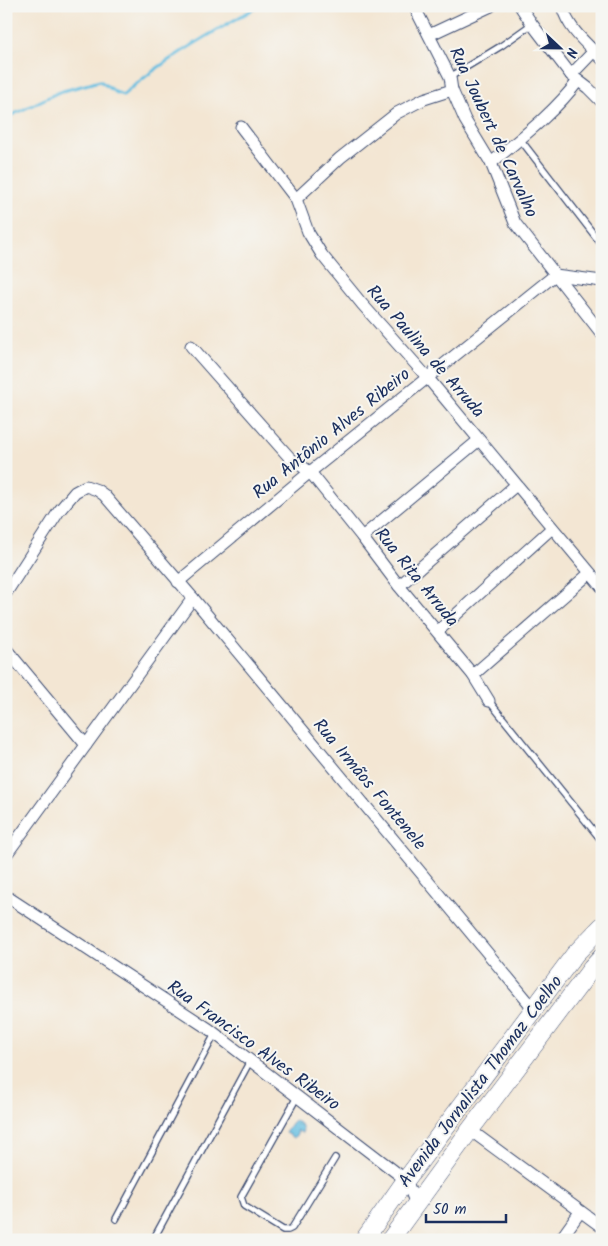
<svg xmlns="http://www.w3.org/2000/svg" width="608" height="1246" viewBox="0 0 608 1246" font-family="Kalam,sans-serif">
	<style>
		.water { fill: url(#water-ripples); stroke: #3f76a0 }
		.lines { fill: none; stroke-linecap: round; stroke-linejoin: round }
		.stream { stroke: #63bee1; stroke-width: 3 }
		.lane-casing { stroke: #3b4a70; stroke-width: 8 }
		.street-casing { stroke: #3b4a70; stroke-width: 13 }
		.primary-casing { stroke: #3b4a70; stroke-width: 19 }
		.lane { stroke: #fff; stroke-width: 5.5 }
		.street { stroke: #fff; stroke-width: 11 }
		.primary { stroke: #fff; stroke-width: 18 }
		.labels { text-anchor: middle; stroke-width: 4; stroke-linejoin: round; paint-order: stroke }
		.street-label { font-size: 18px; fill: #1b2f5e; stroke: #f6f6f2 }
	</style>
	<defs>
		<pattern id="water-ripples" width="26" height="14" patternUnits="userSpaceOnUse" patternTransform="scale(1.25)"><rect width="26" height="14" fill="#63bee1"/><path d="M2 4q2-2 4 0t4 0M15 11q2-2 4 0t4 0" fill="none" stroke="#519bba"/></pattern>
	</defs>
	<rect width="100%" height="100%" fill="#f6f6f2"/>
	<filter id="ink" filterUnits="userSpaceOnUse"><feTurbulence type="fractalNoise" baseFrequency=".02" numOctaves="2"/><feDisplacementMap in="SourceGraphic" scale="10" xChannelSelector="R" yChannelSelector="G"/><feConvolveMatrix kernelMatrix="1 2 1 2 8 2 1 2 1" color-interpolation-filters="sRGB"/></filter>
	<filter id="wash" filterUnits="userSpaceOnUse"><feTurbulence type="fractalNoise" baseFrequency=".0096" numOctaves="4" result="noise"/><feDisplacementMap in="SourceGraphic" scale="20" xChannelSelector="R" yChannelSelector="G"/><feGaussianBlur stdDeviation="1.12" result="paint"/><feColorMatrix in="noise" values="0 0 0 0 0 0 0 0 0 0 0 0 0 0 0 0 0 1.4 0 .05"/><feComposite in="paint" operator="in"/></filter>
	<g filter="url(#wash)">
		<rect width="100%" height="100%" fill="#f3e6d3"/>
		<path class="water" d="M294 1120C299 1123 305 1126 302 1133L296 1130 298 1132 294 1138 285 1133Z"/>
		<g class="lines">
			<path class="stream" d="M6 118 59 92 100 81 115 92 123 95C164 59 212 33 259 6"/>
		</g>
	</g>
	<g filter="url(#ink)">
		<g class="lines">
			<g class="lane-casing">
				<g id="lane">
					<polyline points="450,77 501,46 532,24"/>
					<polyline points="520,139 602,245"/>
					<polyline points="489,701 602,841"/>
					<polyline points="297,1097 241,1197 244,1206 283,1230 288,1230 292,1228 335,1158"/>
					<polyline points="116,1219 215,1034"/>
					<polyline points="153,1240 250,1061"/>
				</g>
			</g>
			<g class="street-casing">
				<g id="street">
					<polyline points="520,6 532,24 571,75 588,88 602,102"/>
					<path d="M562 6C568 29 586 43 602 59"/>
					<polyline points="417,12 450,77 452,90 465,120 491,163 515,223 602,334"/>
					<polyline points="429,35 491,6"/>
					<polyline points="571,75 594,51"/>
					<polyline points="241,127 296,199 308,232 322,255 362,304 427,377 602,587"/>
					<path d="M491 163C522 137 554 113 578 81"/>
					<polyline points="296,199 340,158 397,113 424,99 452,90"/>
					<polyline points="191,346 290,458 310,472 362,537 399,586 473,675 489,701"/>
					<polyline points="362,537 479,440"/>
					<polyline points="178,582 310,472 555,275 602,281"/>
					<polyline points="399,586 516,485"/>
					<polyline points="6,593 59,511 75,492 86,486 97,490 104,495 193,598 534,1009"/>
					<polyline points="438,631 552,528"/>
					<polyline points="6,649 86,745"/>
					<polyline points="473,675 590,573"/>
					<polyline points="6,855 193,598"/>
					<polyline points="6,896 209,1029 406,1180 416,1204"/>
					<polyline points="470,1130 602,1227"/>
					<polyline points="560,1240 580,1212"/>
				</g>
			</g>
			<g class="primary-casing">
				<g id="primary">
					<polyline points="364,1240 408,1177 575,954 602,926"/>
					<polyline points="390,1240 470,1130 592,968 602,957"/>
				</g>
			</g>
			<use href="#lane" class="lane"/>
			<use href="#street" class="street"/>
			<use href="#primary" class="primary"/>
		</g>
	</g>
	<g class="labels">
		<g class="street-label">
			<text transform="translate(494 132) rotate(65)" y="6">Rua Joubert de Carvalho</text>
			<text transform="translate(426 351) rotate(49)" y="6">Rua Paulina de Arruda</text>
			<text transform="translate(331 433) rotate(-39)" y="6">Rua Antônio Alves Ribeiro</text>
			<text transform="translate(417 577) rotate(51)" y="6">Rua Rita Arruda</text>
			<text transform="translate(370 784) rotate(50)" y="6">Rua Irmãos Fontenele</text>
			<text transform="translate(254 1045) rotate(36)" y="6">Rua Francisco Alves Ribeiro</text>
			<text transform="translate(480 1081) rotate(-53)" y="6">Avenida Jornalista Thomaz Coelho</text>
		</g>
	</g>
	<rect width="608" height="1246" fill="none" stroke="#f6f6f2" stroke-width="25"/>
	<g transform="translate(560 48) rotate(112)" stroke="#f6f6f2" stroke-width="4" paint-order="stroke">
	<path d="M0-4L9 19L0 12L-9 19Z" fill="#1b2f5e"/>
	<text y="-8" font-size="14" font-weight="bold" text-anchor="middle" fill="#1b2f5e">N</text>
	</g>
	<path d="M426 1214v8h80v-8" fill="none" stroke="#1b2f5e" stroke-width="2.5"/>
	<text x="433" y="1214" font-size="15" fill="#1b2f5e" stroke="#f6f6f2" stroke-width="4" paint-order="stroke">50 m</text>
</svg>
